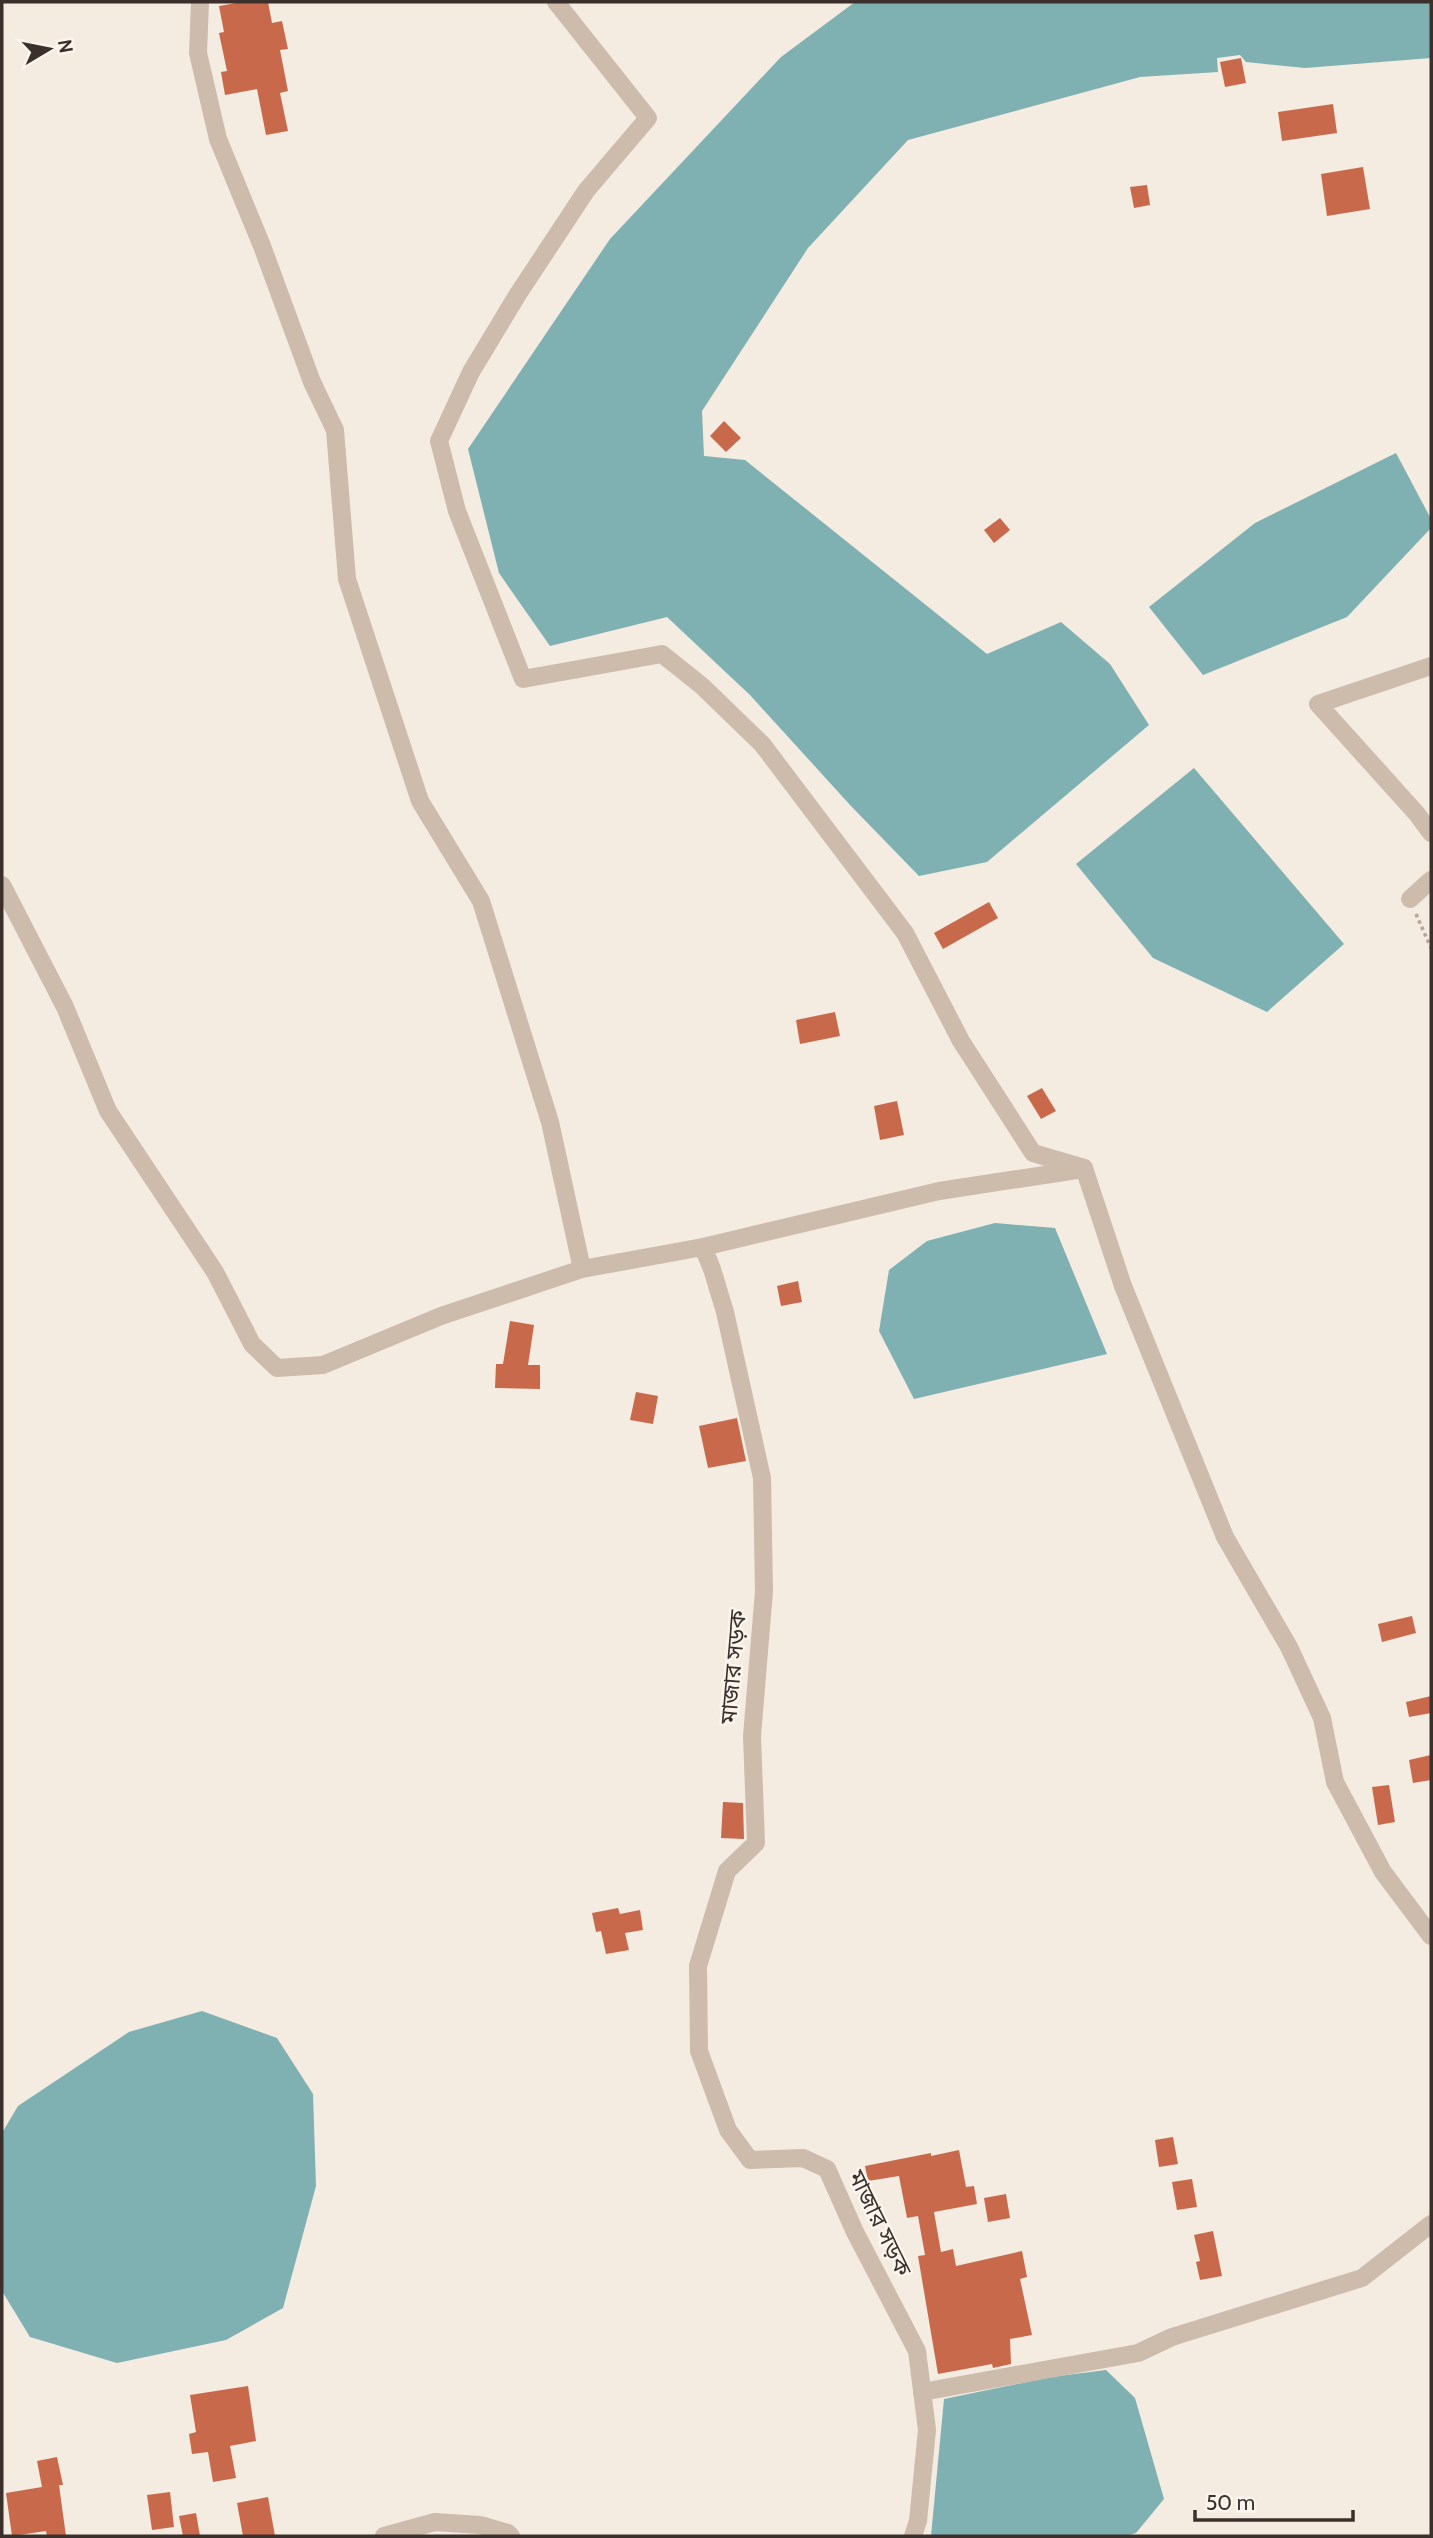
<svg xmlns="http://www.w3.org/2000/svg" width="1433" height="2538" viewBox="0 0 1433 2538" font-family="Cabin,'Noto Sans Bengali',sans-serif">
	<style>
		.water { fill: #7fb0b2 }
		.building { fill: #c8694b }
		.lines { fill: none; stroke-linecap: round; stroke-linejoin: round }
		.path { stroke: #b9a596; stroke-width: 3.5; stroke-dasharray: 3.5 3.5; stroke-linecap: butt }
		.street { stroke: #cdbbac; stroke-width: 18 }
		.labels { text-anchor: middle; stroke-width: 5; stroke-linejoin: round; paint-order: stroke }
		.street-label { font-size: 23px; fill: #3b302b; stroke: #fbf5ee }
	</style>
	<rect width="100%" height="100%" fill="#f4ebe1"/>
	<g class="water">
		<polygon points="855,2 1431,2 1431,58 1305,68 1246,62 1240,55 1217,58 1218,72 1140,77 908,140 808,248 702,411 704,456 745,460 987,654 1061,622 1110,664 1149,725 987,862 919,876 851,806 750,695 667,617 550,646 499,573 468,449 610,239 781,57"/>
		<polygon points="1396,453 1431,519 1431,528 1347,617 1203,675 1149,607 1255,523"/>
		<polygon points="1194,768 1344,944 1267,1012 1153,958 1076,864"/>
		<polygon points="995,1223 1055,1228 1107,1354 914,1399 879,1331 889,1270 927,1241"/>
		<polygon points="202,2011 277,2038 313,2094 316,2186 283,2308 226,2340 117,2363 30,2337 2,2291 2,2133 18,2106 129,2032"/>
		<polygon points="1106,2370 1135,2398 1164,2499 1136,2533 1126,2536 931,2536 944,2399 1051,2377"/>
	</g>
	<g class="building">
		<polygon points="242,2 268,2 272,23 282,21 288,49 280,50 288,91 280,93 288,131 266,135 257,89 225,95 221,72 227,71 219,33 224,32 219,6"/>
		<polygon points="1241,58 1246,83 1225,87 1220,62"/>
		<polygon points="1333,104 1337,133 1282,141 1278,112"/>
		<polygon points="1363,167 1370,209 1327,216 1321,174"/>
		<polygon points="1147,185 1150,205 1134,208 1130,187"/>
		<polygon points="724,421 741,438 726,452 710,436"/>
		<polygon points="1000,518 1010,530 994,543 984,530"/>
		<polygon points="989,902 998,918 943,949 934,933"/>
		<polygon points="835,1012 840,1036 800,1044 796,1020"/>
		<polygon points="1042,1088 1056,1111 1041,1119 1027,1096"/>
		<polygon points="897,1101 904,1135 880,1140 874,1106"/>
		<polygon points="798,1281 802,1302 781,1306 777,1286"/>
		<polygon points="510,1321 534,1325 528,1365 540,1365 540,1389 495,1388 496,1364 503,1364"/>
		<polygon points="636,1392 658,1396 653,1424 630,1420"/>
		<polygon points="737,1418 746,1461 708,1468 699,1426"/>
		<polygon points="1412,1616 1416,1633 1382,1642 1378,1624"/>
		<polygon points="1431,1696 1431,1713 1409,1717 1406,1702"/>
		<polygon points="1431,1755 1431,1780 1413,1783 1409,1760"/>
		<polygon points="1389,1785 1395,1822 1378,1825 1372,1787"/>
		<polygon points="723,1802 743,1803 744,1839 721,1838"/>
		<polygon points="618,1908 620,1914 640,1910 643,1930 625,1933 629,1950 606,1954 601,1931 596,1932 592,1913"/>
		<polygon points="1173,2137 1178,2164 1159,2167 1155,2140"/>
		<polygon points="959,2150 966,2187 974,2186 977,2204 934,2212 941,2252 953,2249 956,2266 1022,2251 1027,2277 1020,2279 1032,2335 1010,2339 1011,2364 993,2368 992,2364 938,2374 918,2256 925,2255 918,2216 907,2218 899,2176 868,2181 865,2166 931,2153 931,2156"/>
		<polygon points="1192,2179 1197,2207 1177,2210 1172,2182"/>
		<polygon points="1006,2194 1010,2218 988,2222 984,2198"/>
		<polygon points="1213,2231 1222,2276 1200,2280 1196,2262 1200,2261 1194,2235"/>
		<polygon points="248,2386 256,2441 230,2446 236,2478 213,2482 208,2452 192,2454 189,2434 196,2432 190,2395"/>
		<polygon points="57,2457 63,2485 59,2485 66,2536 47,2536 46,2531 12,2536 6,2493 42,2487 37,2461"/>
		<polygon points="170,2492 174,2527 152,2530 147,2495"/>
		<polygon points="268,2497 275,2536 243,2536 237,2503"/>
		<polygon points="196,2513 200,2536 183,2536 179,2516"/>
	</g>
	<g class="lines">
		<polyline class="path" points="1416,914 1431,948"/>
		<g class="street">
			<polyline points="200,2 198,53 218,139 262,246 312,382 335,430 347,579 420,801 481,901 550,1122 582,1269"/>
			<polyline points="556,2 648,118 586,191 518,294 471,372 439,441 457,511 523,679 662,654 702,686 762,744 905,933 961,1041 1033,1153 1084,1168"/>
			<polyline points="1431,666 1318,704 1417,814 1431,833"/>
			<polyline points="2,885 65,1007 108,1111 215,1272 252,1344 277,1368 323,1365 441,1316 582,1269 703,1247 939,1191 1077,1170"/>
			<polyline points="1410,899 1431,880"/>
			<polyline points="1084,1168 1123,1286 1225,1537 1289,1647 1322,1718 1335,1782 1383,1872 1431,1936"/>
			<polyline points="703,1247 712,1269 725,1312 762,1478 764,1591 752,1736 756,1843 727,1871 698,1966 699,2051 728,2130 750,2160 803,2158 827,2169 855,2232 917,2351 927,2430 918,2521 913,2536"/>
			<polyline points="922,2392 1138,2353 1172,2337 1362,2278 1431,2224"/>
			<polyline points="384,2536 435,2522 480,2525 508,2533 511,2536"/>
		</g>
	</g>
	<g class="labels">
		<g class="street-label">
			<text transform="translate(733 1667) rotate(-85)" y="8">মাজার সড়ক</text>
			<text transform="translate(880 2223) rotate(64)" y="8">মাজার সড়ক</text>
		</g>
	</g>
	<rect width="1433" height="2538" fill="none" stroke="#3b302b" stroke-width="7"/>
	<g transform="translate(49 49) rotate(80)" stroke="#fbf5ee" stroke-width="5" paint-order="stroke">
	<path d="M0-5L12 26L0 18L-12 26Z" fill="#3b302b"/>
	<text y="-10" font-size="19" font-weight="bold" text-anchor="middle" fill="#3b302b">N</text>
	</g>
	<path d="M1195 2510v10h158v-10" fill="none" stroke="#3b302b" stroke-width="3.5"/>
	<text x="1206" y="2510" font-size="21" fill="#3b302b" stroke="#fbf5ee" stroke-width="5" paint-order="stroke">50 m</text>
</svg>
